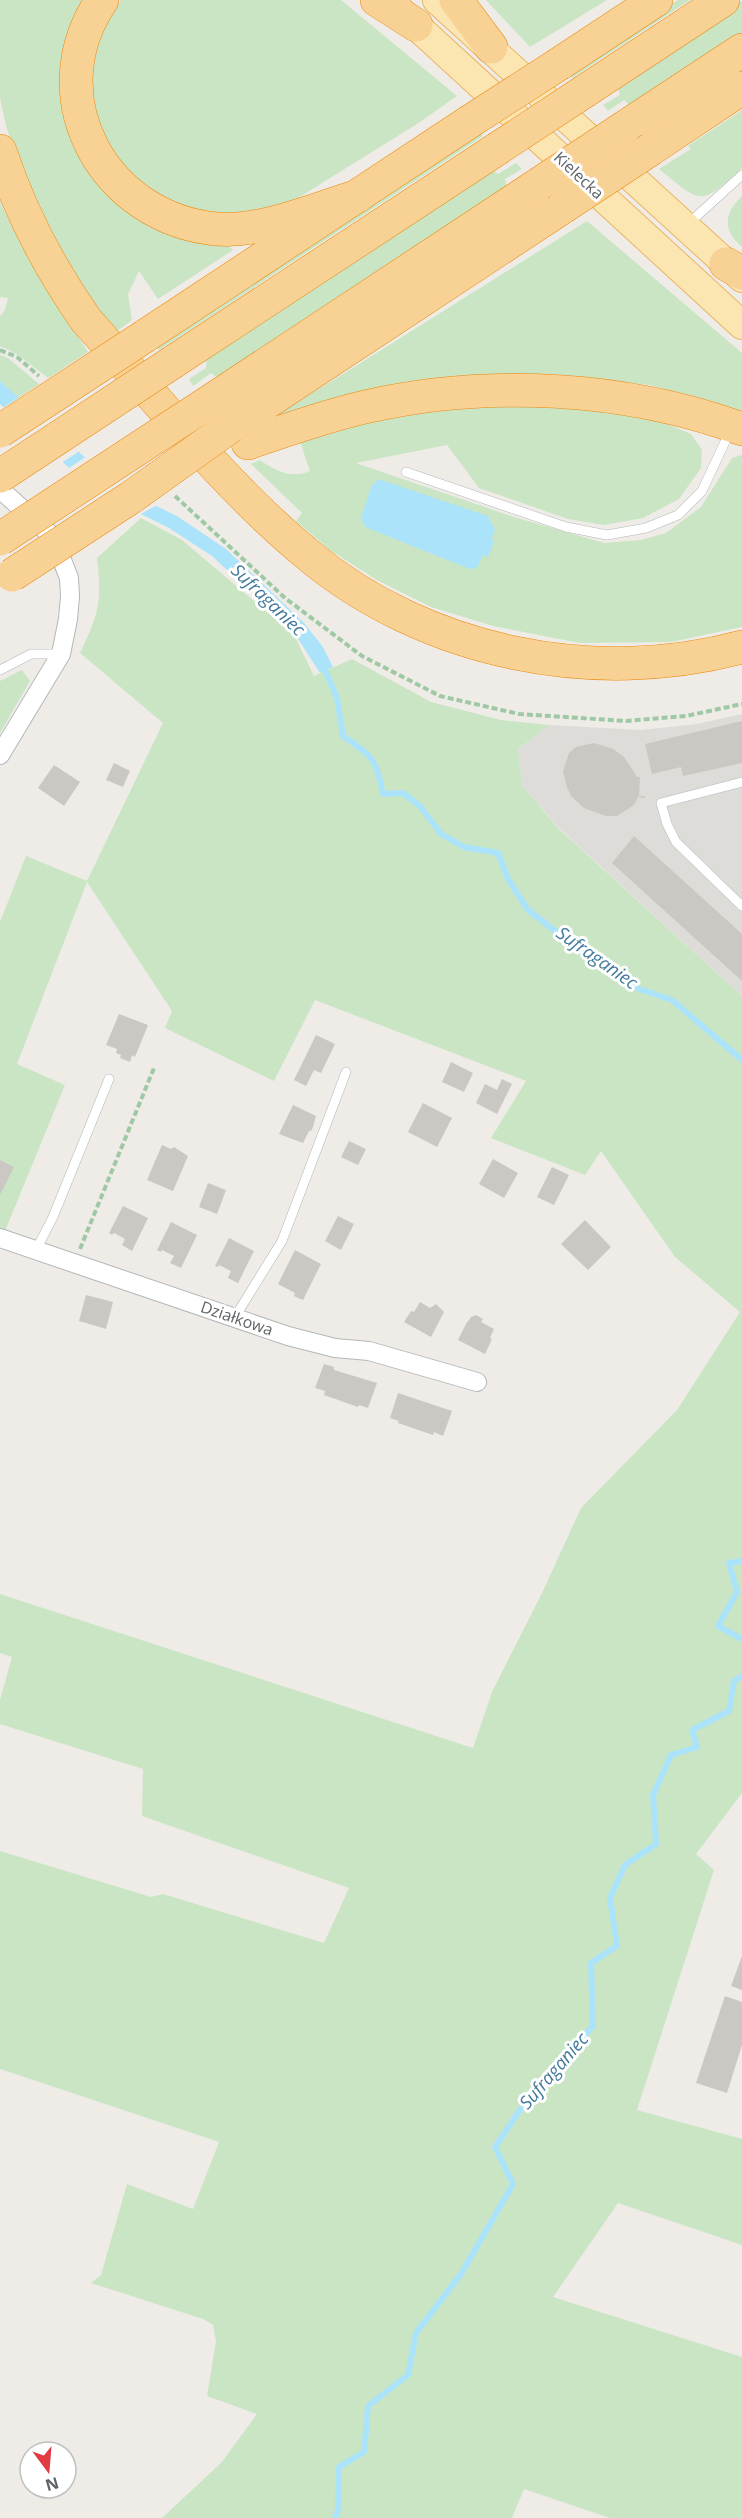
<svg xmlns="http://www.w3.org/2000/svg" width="742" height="2518" viewBox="0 0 742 2518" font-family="'Open Sans',sans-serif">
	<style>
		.industrial { fill: #dedcd9 }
		.green { fill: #c9e5c4 }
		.water { fill: #abe3fb }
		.pier { fill: #efece7 }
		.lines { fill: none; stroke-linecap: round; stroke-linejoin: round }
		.stream { stroke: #abe3fb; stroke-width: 6 }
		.building { fill: #cbc7c3 }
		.service-casing { stroke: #b4b7ba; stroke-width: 10 }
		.minor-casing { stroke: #b4b7ba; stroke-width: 20 }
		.primary-casing { stroke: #ebb464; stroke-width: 30 }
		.motorway-casing { stroke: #eb880b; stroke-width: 34 }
		.path { stroke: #9fc9a5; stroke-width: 4; stroke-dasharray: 6 3; stroke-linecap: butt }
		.service { stroke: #fff; stroke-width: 9 }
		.minor { stroke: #fff; stroke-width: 18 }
		.primary { stroke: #fbe5b0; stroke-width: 28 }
		.motorway { stroke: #f8d295; stroke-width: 33 }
		.motorway-bridge-casing { stroke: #eb880b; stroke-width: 34; stroke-linecap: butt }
		.motorway-bridge { stroke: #f8d295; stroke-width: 33 }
		.labels { text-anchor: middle; stroke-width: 6; stroke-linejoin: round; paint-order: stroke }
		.street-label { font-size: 16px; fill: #5e6366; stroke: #fff }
		.water-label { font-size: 18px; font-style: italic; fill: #41799c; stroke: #fff }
	</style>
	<rect width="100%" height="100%" fill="#efece7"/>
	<polygon class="industrial" points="742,714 742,996 558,827 522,785 518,749 549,725 641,730 697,724"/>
	<g class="green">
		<polygon points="0,0 83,0 72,27 94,177 116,204 149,227 182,239 228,245 233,250 158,299 139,271 128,294 132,320 116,332 89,296 34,209 6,126 0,98"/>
		<polygon points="121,0 341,0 457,96 417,124 293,201 247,213 209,215 162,200 130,178 101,136 92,105 91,65 99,36"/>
		<polygon points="486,0 607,0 530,47"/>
		<polygon points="678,0 690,0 572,78 568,72"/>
		<polygon points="742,1 742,38 634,109 624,100 608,111 603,105 620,95 617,84"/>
		<path d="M742 110V168C700 206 703 205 659 169L691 149 688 146Z"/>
		<polygon points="478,131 483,136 159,350 153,344"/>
		<polygon points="516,163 522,169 505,179 508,192 222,381 211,373 193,386 189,379 206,368 207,353 489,167 498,174"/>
		<path d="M742 196V247C722 230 724 213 742 196Z"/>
		<polygon points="0,202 28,258 88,352 48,378 17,354 0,346 0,316 5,310 8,298 0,297"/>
		<polygon points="587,221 742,353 742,413 650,385 552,374 440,384 276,416"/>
		<polygon points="0,355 8,358 39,384 18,398 0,381"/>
		<path d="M488 406 582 407 657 420 691 434 702 450 701 468 679 499 643 518 604 525 568 519 479 488 447 445 356 463 514 517 604 543 641 540 666 533 701 507 732 458 742 455V627L671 642 580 643 493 626 431 607 377 580 330 550 296 521 302 513 251 464 260 460C276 471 291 479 310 471L300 442 390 417Z"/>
		<path d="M141 518 182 540 294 635 314 676 352 659 431 702 501 720 549 725 518 749 522 785 558 828 742 996V1793L696 1854 714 1870 637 2110 742 2139V2245L618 2203 553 2297 742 2357V2518H610L524 2489 512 2518H162L222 2462 257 2414 207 2396 216 2341 213 2325 203 2319 91 2283 101 2275 127 2184 193 2209 219 2142 0 2069V1851L151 1897 163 1894 324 1943 349 1888 142 1816 143 1769 0 1724V1700L12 1657 0 1653V1594L473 1748 492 1692 542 1593 581 1508 677 1410 740 1312 675 1257 601 1151 585 1175 491 1138 526 1081 315 1000 274 1081 165 1028 172 1011 87 882 17 1064 65 1085 5 1231 0 1229V922L26 856 87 881 163 723 80 653C99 614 102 601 97 558Z"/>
		<polygon points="22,670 30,681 0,733 0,681"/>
	</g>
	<g class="water">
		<polygon points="0,381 119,488 177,516 226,549 304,623 323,647 333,667 320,673 295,634 212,556 169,528 93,490 0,404"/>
		<polygon points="378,479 488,516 495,530 491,540 494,541 488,557 483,555 477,568 470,569 365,527 361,518 371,487"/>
	</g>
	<g class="pier">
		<polygon points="21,396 81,450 60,464 1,409"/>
		<polygon points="87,456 120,485 161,503 137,516 103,501 66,470"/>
	</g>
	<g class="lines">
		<g class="stream">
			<path d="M322 663 337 698 343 736C373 757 376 758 383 794L403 793 420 806 441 834 464 847 498 853 508 879 528 910 576 947 639 989 672 1000 742 1060"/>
			<polyline points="742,1561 729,1563 737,1592 718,1626 742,1639"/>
			<polyline points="335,2518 338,2510 339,2467 364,2452 368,2406 408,2375 416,2333 461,2274 513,2184 495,2147 534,2089 593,2026 591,1963 617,1946 610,1898 625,1865 656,1844 653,1795 671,1755 697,1747 692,1730 729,1711 734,1681 742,1676"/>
		</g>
	</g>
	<g class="building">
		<polygon points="742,721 742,763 683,776 681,767 652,774 645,744"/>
		<polygon points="594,743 613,749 624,757 637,777 640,777 639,796 645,796 645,798 638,797 634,805 617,816 606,816 584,808 571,796 567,787 563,771 569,753 576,747"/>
		<polygon points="114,763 130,771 123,787 106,780"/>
		<polygon points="54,765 80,782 64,806 38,788"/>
		<polygon points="634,836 742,934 742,981 612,863"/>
		<polygon points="119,1014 148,1025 135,1057 132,1055 130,1062 120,1058 121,1055 116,1053 117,1049 106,1045"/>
		<polygon points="316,1035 335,1044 321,1073 314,1070 306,1086 294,1080"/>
		<polygon points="451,1062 473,1073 464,1092 442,1082"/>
		<polygon points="502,1079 512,1084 497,1114 476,1103 485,1084 497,1090"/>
		<polygon points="423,1103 452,1118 437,1147 408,1132"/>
		<polygon points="293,1105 316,1116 312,1130 309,1131 303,1143 279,1134"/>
		<polygon points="349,1141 366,1149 358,1165 341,1157"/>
		<polygon points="162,1145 171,1149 174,1147 188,1156 173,1191 147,1180"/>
		<polygon points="493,1159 518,1173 504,1198 479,1184"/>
		<polygon points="0,1160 14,1167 0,1195"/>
		<polygon points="552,1167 569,1175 554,1205 537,1197"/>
		<polygon points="208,1183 226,1190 217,1214 199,1207"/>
		<polygon points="123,1206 148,1218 132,1251 122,1245 125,1239 114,1233 112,1235 109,1233"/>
		<polygon points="338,1216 354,1224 341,1250 325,1241"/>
		<polygon points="585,1220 611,1247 588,1270 561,1244"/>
		<polygon points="171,1222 197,1235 181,1268 170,1263 174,1256 162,1250 161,1252 157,1250"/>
		<polygon points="229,1238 254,1251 238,1283 228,1278 231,1271 219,1265 218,1267 215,1266"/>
		<polygon points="295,1250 321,1264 303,1300 294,1296 295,1293 278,1284"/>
		<polygon points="86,1295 113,1302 106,1329 79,1321"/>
		<polygon points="420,1302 430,1308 436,1304 444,1312 431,1337 404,1322 411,1311 414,1312"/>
		<polygon points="476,1315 483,1319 481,1322 494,1329 490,1338 492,1339 485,1354 458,1340 466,1324 471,1317"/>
		<polygon points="324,1364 334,1367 334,1370 377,1383 368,1408 359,1405 358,1407 324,1395 325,1391 315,1388"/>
		<polygon points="398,1393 452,1411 443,1436 434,1432 433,1435 398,1423 399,1421 390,1418"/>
		<polygon points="742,1956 742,1990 731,1986"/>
		<polygon points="725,1996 742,2002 742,2045 727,2093 696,2083"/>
	</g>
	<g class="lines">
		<g class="service-casing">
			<g id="service">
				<polyline points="689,223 742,175"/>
				<polyline points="406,472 566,527 607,535 646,528 678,515 702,491 730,431"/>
				<polyline points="0,670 31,654 61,654"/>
				<polyline points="742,782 661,803 667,824 676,842 742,906"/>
				<polyline points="36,1250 53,1217 109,1079"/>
				<polyline points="235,1317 282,1241 346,1072"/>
			</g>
		</g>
		<g class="minor-casing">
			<g id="minor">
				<polyline points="0,489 53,537 69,578 70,596 68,619 61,654 0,755"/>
				<polyline points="0,1238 288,1336 335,1348 369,1351 477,1382"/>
			</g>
		</g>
		<g class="primary-casing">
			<g id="primary">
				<polyline points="437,0 742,278"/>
				<polyline points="399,10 742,325"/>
			</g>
		</g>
		<g class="motorway-casing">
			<g id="motorway">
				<path d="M102 0C36 97 104 219 217 229 261 233 316 209 358 196"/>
				<polyline points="377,0 416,25"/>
				<polyline points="456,0 491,47"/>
				<polyline points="559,64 656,0"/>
				<polyline points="585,91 723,0"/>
				<polyline points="625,127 742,50"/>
				<polyline points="651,149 742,88"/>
				<path d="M0 151C20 212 49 267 86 320 157 399 225 486 307 554 425 653 594 687 742 647"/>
				<polyline points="726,264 742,273"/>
				<polyline points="145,336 469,122"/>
				<polyline points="173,362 497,149"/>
				<polyline points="209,402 539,184"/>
				<polyline points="231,426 563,207"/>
				<path d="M248 443C287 430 325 416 365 407 487 379 625 386 742 429"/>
			</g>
		</g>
		<g class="path">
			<polyline points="0,350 17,357 39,376"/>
			<polyline points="175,496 285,598 362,656 440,696 519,714 626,721 686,716 742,704"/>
			<polyline points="80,1249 154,1068"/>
		</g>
		<use href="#service" class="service"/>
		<use href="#minor" class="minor"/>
		<use href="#primary" class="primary"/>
		<use href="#motorway" class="motorway"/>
		<g class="motorway-bridge-casing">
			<g id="motorway-bridge">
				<polyline points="469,122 559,64"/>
				<polyline points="497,149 585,91"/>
				<polyline points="539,184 625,127"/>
				<polyline points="563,207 651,149"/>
				<polyline points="0,431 145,336"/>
				<polyline points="0,476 173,362"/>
				<polyline points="0,539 209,402"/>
				<polyline points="12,575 130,498 231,426"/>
			</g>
		</g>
		<use href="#motorway-bridge" class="motorway-bridge"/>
	</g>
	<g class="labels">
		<g class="street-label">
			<text transform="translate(579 175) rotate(43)" y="6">Kielecka</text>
			<text transform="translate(237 1318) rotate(19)" y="6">Działkowa</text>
		</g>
		<g class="water-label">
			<text transform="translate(268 600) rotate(44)" y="6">Sufraganiec</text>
			<text transform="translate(597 958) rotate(35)" y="6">Sufraganiec</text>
			<text transform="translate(554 2071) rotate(-49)" y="6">Sufraganiec</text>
		</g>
	</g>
	<g transform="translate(48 2470) rotate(164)"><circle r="28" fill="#ffffff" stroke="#bfc1c2" stroke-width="1.5"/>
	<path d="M0-4.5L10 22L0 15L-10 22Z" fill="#e13b43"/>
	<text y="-9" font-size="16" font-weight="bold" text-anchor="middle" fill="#5e6366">N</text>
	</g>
</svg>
